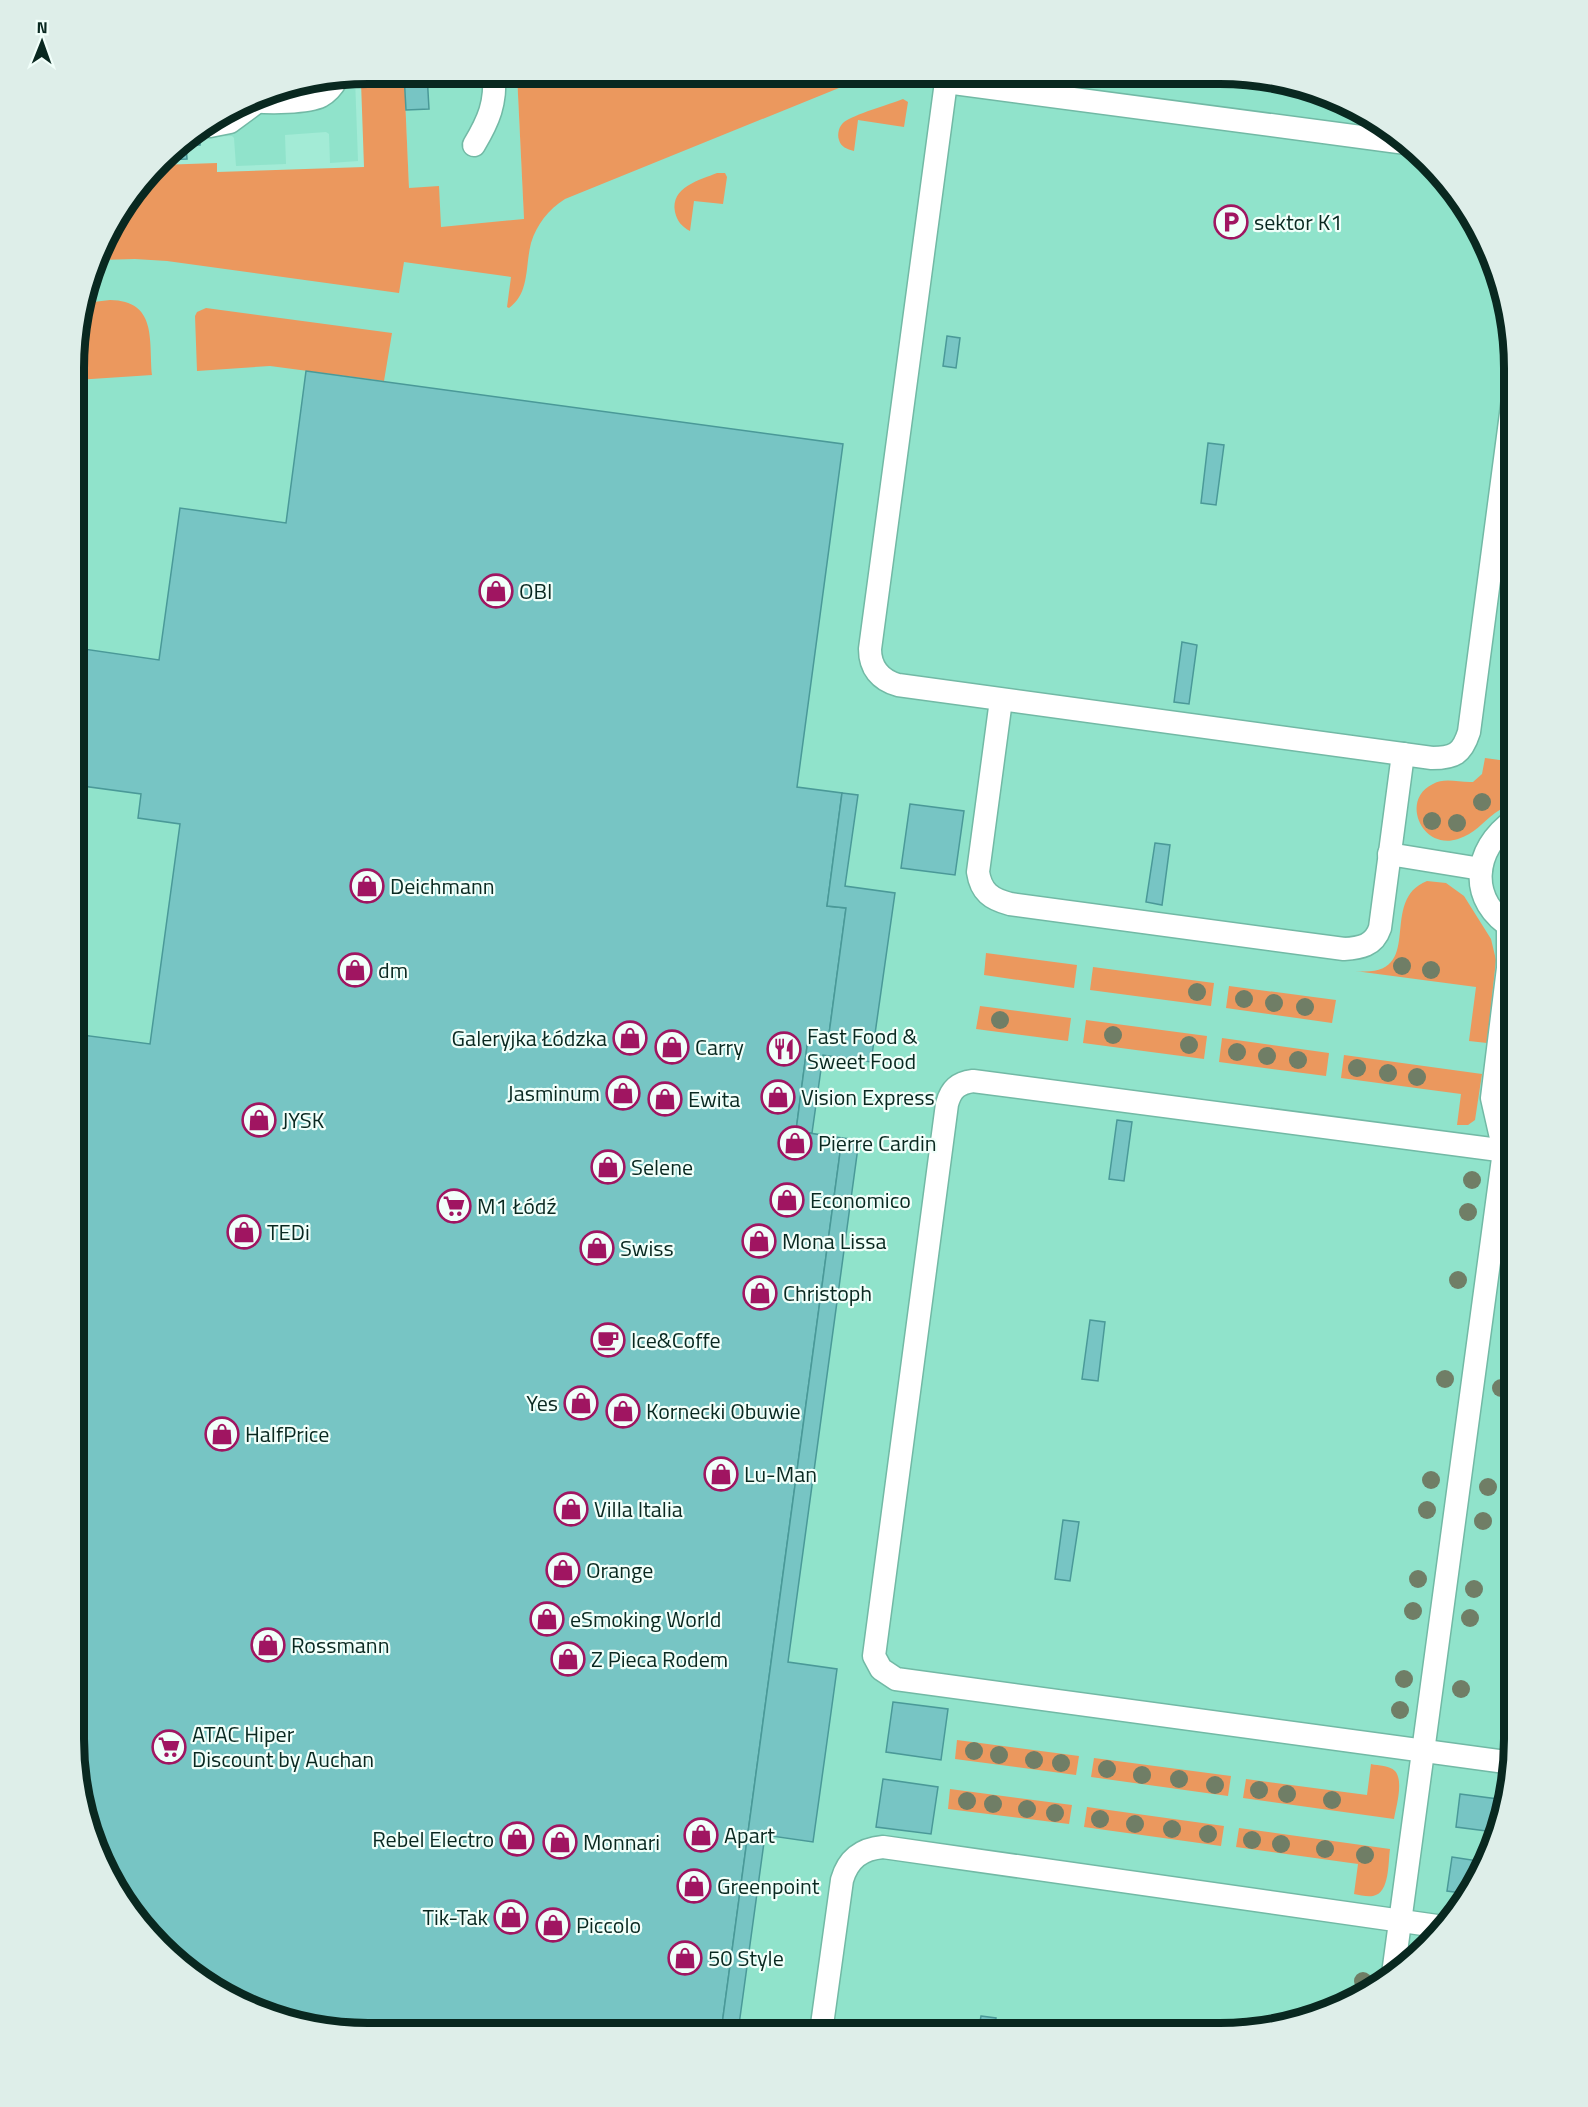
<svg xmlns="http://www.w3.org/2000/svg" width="1588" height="2107" viewBox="0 0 1588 2107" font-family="'Titillium Web',sans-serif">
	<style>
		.built { fill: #90e3cb }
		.green { fill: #eb985e }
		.building { fill: #77c5c4; stroke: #4a9998; stroke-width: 1.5 }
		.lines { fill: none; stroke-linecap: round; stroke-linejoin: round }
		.lane-casing { stroke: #72b9a5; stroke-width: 25 }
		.lane { stroke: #fff; stroke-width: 22 }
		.tree { fill: #707e66 }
		.labels { text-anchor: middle; stroke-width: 4.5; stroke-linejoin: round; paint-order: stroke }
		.poi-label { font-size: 22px; fill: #092820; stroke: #f1fffa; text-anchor: start }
		.rim { fill: none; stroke: #092820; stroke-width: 8 }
	</style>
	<rect width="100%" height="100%" fill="#a3ebd6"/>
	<g class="built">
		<polygon points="368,74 386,75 358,75 355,78 358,161 330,163 329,134 326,132 285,135 286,164 236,166 234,138 232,136 201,137 200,145 186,146 187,159 163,160 174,146 273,89"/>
		<polygon points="404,74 517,74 524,218 804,75 1259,76 1332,96 1384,123 1442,174 1484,237 1505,292 1514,368 1514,1759 1499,1834 1465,1903 1414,1961 1351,2003 1296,2024 1220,2033 330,2031 256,2011 204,1984 147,1933 104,1870 83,1815 74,1739 76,329 101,255 409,188"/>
	</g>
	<g class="green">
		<path d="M392 74H404L409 188 439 186 441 227 524 219 517 74 871 75 565 199C548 210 537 224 531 243 525 266 530 293 509 308L507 307 511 277 404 262 399 293 167 261 135 259 100 260 113 221 159 165 217 163V172L364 167 361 82 392 80Z"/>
		<path d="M903 99 908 102 904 127 858 120 854 151C847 149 841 147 839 140 837 134 839 126 844 122 853 115 890 104 903 99Z"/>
		<path d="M717 173H725L727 177 723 204 694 201 690 231C682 227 677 221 675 212 670 187 700 180 717 173Z"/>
		<path d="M110 300C157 301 149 339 152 375L76 380V329L85 303Z"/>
		<polygon points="206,308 392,333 384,381 270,366 197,371 195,316 197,312"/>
		<path d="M1485 758 1514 762V800C1508 805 1501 809 1495 813 1482 823 1474 834 1458 839 1421 851 1400 799 1433 784 1445 777 1460 783 1473 782L1482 774Z"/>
		<path d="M1427 881 1446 883 1464 896 1491 939 1496 960 1487 1043 1469 1041 1476 987 1355 971C1429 979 1376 901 1427 881Z"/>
		<polygon points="986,953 1077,965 1074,988 984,975"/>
		<polygon points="1093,967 1214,983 1211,1006 1090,990"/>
		<polygon points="1229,986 1336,1000 1332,1023 1226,1008"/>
		<polygon points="980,1006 1071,1018 1068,1041 976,1029"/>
		<polygon points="1086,1020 1207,1036 1204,1059 1083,1043"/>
		<polygon points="1222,1038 1329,1053 1326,1076 1219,1062"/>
		<polygon points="1344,1055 1482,1074 1475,1120 1468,1125 1457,1125 1461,1094 1341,1078"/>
		<polygon points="957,1740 1079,1756 1076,1775 955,1759"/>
		<polygon points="1094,1758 1231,1776 1228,1796 1091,1777"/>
		<path d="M1371 1764C1379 1766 1389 1765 1395 1771 1404 1781 1396 1807 1394 1819L1243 1798 1246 1779 1367 1795Z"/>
		<polygon points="950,1789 1072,1805 1069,1824 948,1809"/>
		<polygon points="1087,1807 1224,1826 1221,1846 1084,1827"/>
		<path d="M1239 1828 1390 1849C1388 1862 1390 1893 1373 1896 1367 1897 1360 1895 1354 1894L1358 1864 1236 1847Z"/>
	</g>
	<g class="building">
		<polygon points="404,74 427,74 429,109 406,110"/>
		<polygon points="445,74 475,74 475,82 445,84"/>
		<polygon points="200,131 200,145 186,145 187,159 163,160 174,146"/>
		<polygon points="947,336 960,338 956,368 943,366"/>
		<polygon points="306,371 843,444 797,787 842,793 827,906 846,908 829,1034 809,1031 796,1131 842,1138 721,2032 330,2031 256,2011 204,1984 147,1933 104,1870 83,1815 74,1739 75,1034 150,1044 180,824 138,818 141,794 75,785 75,710 84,649 159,660 180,508 286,523"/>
		<polygon points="1208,443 1224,445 1216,505 1201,503"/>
		<polygon points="1182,642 1197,645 1189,704 1174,702"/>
		<polygon points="842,793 858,795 845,886 895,893 871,1062 823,1055 812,1133 796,1131 809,1031 829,1034 846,908 827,906"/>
		<polygon points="910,804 964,811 955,875 901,868"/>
		<polygon points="1155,843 1170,845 1162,905 1146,902"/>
		<polygon points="1117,1120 1132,1122 1124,1181 1109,1179"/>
		<polygon points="842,1138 859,1140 788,1662 837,1669 825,1756 813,1842 765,1835 738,2032 721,2032"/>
		<polygon points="1090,1320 1105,1322 1098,1381 1082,1379"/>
		<polygon points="1063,1520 1079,1522 1070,1581 1055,1579"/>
		<polygon points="893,1702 948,1709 941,1760 886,1752"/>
		<polygon points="883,1779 938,1787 931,1834 876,1827"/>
		<polygon points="1460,1794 1498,1799 1494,1832 1456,1827"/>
		<polygon points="1452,1857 1485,1862 1469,1894 1447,1891"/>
		<polygon points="981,2016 996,2018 994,2033 978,2033"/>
	</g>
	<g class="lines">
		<g class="lane-casing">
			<g id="lane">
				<path d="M253 101C268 103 307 103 321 96 328 92 333 86 337 79"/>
				<polyline points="210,126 230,122 257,102"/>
				<path d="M1406 143 946 82 870 649C870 668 880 680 898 685L1432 758C1454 758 1462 754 1469 732L1514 391"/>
				<path d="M474 145C489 120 496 103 494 74"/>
				<path d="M1001 700 978 872C981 892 991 899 1010 904L1344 949C1360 948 1374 946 1380 928L1403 754"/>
				<polyline points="1389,854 1481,869"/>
				<path d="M1514 929C1467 902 1472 849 1514 820"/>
				<polyline points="1504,1151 1492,1098 1508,968 1508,925"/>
				<path d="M1513 1763 896 1679 881 1669 874 1656 947 1104C951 1089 958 1083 973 1081L1514 1152"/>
				<polyline points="1393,1974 1504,1151 1514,1132"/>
				<path d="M821 2032 842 1880C848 1859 861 1849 883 1847L1444 1927"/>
			</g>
		</g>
		<use href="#lane" class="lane"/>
	</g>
	<g class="tree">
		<circle cx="1482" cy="802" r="9"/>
		<circle cx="1432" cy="821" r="9"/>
		<circle cx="1457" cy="823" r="9"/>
		<circle cx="1402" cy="966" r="9"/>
		<circle cx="1431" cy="970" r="9"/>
		<circle cx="1197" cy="992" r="9"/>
		<circle cx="1244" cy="999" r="9"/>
		<circle cx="1274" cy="1003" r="9"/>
		<circle cx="1305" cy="1007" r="9"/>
		<circle cx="1000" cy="1020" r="9"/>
		<circle cx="1113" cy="1035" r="9"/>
		<circle cx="1189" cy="1045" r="9"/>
		<circle cx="1237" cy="1052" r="9"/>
		<circle cx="1267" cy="1056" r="9"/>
		<circle cx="1298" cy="1060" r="9"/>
		<circle cx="1357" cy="1068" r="9"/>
		<circle cx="1388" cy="1073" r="9"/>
		<circle cx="1417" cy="1077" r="9"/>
		<circle cx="1472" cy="1180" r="9"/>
		<circle cx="1468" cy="1212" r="9"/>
		<circle cx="1458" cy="1280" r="9"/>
		<circle cx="1445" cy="1379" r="9"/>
		<circle cx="1501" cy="1388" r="9"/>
		<circle cx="1431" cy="1480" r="9"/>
		<circle cx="1488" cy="1487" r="9"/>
		<circle cx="1427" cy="1510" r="9"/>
		<circle cx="1483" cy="1521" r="9"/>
		<circle cx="1418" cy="1579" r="9"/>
		<circle cx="1474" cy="1589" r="9"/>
		<circle cx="1413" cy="1611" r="9"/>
		<circle cx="1470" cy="1618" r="9"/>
		<circle cx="1404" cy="1679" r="9"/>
		<circle cx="1461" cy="1689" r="9"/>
		<circle cx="1400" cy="1710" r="9"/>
		<circle cx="974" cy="1751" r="9"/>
		<circle cx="999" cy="1755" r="9"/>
		<circle cx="1034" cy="1760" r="9"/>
		<circle cx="1061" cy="1763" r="9"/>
		<circle cx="1107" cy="1769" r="9"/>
		<circle cx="1142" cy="1775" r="9"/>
		<circle cx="1179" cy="1779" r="9"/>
		<circle cx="1215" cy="1785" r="9"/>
		<circle cx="1259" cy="1790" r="9"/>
		<circle cx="1287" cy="1794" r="9"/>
		<circle cx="1332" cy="1800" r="9"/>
		<circle cx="967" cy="1801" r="9"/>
		<circle cx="993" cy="1804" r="9"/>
		<circle cx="1027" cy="1809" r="9"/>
		<circle cx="1055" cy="1813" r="9"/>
		<circle cx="1100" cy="1819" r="9"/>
		<circle cx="1135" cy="1824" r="9"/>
		<circle cx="1172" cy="1829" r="9"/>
		<circle cx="1208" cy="1834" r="9"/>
		<circle cx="1252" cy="1840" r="9"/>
		<circle cx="1281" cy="1844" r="9"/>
		<circle cx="1325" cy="1849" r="9"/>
		<circle cx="1365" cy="1855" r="9"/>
		<circle cx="1363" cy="1981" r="9"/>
	</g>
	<defs>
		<g id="parking-ring" transform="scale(1.725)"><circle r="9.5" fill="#f1fffa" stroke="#a01561" stroke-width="1.5"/><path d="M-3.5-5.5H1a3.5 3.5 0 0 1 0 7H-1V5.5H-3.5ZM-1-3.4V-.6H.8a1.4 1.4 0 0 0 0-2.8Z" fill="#a01561"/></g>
		<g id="shop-ring" transform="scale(1.725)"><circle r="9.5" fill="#f1fffa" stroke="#a01561" stroke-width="1.5"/><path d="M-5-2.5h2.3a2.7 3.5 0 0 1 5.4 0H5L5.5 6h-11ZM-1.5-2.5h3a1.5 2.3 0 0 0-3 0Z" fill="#a01561"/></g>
		<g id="restaurant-ring" transform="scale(1.725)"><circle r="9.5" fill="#f1fffa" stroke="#a01561" stroke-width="1.5"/><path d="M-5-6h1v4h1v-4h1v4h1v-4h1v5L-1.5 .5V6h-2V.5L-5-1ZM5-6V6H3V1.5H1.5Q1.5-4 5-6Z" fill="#a01561"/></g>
		<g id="supermarket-ring" transform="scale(1.725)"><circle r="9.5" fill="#f1fffa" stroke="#a01561" stroke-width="1.5"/><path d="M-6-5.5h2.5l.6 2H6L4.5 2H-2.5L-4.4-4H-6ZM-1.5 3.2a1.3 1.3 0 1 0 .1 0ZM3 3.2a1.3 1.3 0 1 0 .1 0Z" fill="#a01561"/></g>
		<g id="cafe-ring" transform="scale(1.725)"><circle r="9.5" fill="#f1fffa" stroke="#a01561" stroke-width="1.5"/><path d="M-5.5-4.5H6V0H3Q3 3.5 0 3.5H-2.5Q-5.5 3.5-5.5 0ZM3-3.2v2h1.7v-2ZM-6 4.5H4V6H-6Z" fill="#a01561"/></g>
	</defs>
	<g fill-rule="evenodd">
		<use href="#parking-ring" x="1231" y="222"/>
		<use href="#shop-ring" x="496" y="591"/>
		<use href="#shop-ring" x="367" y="886"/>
		<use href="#shop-ring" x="355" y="970"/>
		<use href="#shop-ring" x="630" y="1038"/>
		<use href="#shop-ring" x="672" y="1047"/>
		<use href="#restaurant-ring" x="784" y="1049"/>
		<use href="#shop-ring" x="623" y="1093"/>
		<use href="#shop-ring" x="778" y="1097"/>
		<use href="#shop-ring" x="665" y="1099"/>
		<use href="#shop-ring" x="259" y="1120"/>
		<use href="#shop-ring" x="795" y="1143"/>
		<use href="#shop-ring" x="608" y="1167"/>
		<use href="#shop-ring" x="787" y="1200"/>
		<use href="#supermarket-ring" x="454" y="1206"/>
		<use href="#shop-ring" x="244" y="1232"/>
		<use href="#shop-ring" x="759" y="1241"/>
		<use href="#shop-ring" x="597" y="1248"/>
		<use href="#shop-ring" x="760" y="1293"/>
		<use href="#cafe-ring" x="608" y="1340"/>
		<use href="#shop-ring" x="581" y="1403"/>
		<use href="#shop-ring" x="623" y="1411"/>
		<use href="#shop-ring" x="222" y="1434"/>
		<use href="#shop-ring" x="721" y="1474"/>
		<use href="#shop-ring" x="571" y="1509"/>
		<use href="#shop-ring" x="563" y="1570"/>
		<use href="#shop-ring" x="547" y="1619"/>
		<use href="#shop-ring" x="268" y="1645"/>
		<use href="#shop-ring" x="568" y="1659"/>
		<use href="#supermarket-ring" x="169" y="1747"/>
		<use href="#shop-ring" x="701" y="1835"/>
		<use href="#shop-ring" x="517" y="1839"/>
		<use href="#shop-ring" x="560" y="1842"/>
		<use href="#shop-ring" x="694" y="1886"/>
		<use href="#shop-ring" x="511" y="1917"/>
		<use href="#shop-ring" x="553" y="1925"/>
		<use href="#shop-ring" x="685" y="1958"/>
	</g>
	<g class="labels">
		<g class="poi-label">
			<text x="1254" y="230">sektor K1</text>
			<text x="519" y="599">OBI</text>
			<text x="390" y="894">Deichmann</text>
			<text x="378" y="978">dm</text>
			<text x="807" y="1044">Fast Food &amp;<tspan x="807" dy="25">Sweet Food</tspan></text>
			<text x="607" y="1046" text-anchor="end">Galeryjka Łódzka</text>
			<text x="695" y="1055">Carry</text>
			<text x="600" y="1101" text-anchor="end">Jasminum</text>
			<text x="801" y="1105">Vision Express</text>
			<text x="688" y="1107">Ewita</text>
			<text x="282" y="1128">JYSK</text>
			<text x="818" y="1151">Pierre Cardin</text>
			<text x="631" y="1175">Selene</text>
			<text x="810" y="1208">Economico</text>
			<text x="477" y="1214">M1 Łódź</text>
			<text x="267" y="1240">TEDi</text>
			<text x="782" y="1249">Mona Lissa</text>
			<text x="620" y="1256">Swiss</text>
			<text x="783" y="1301">Christoph</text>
			<text x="631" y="1348">Ice&amp;Coffe</text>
			<text x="558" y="1411" text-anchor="end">Yes</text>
			<text x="646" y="1419">Kornecki Obuwie</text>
			<text x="245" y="1442">HalfPrice</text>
			<text x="744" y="1482">Lu-Man</text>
			<text x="594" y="1517">Villa Italia</text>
			<text x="586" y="1578">Orange</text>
			<text x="570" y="1627">eSmoking World</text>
			<text x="291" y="1653">Rossmann</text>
			<text x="591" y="1667">Z Pieca Rodem</text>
			<text x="192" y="1742">ATAC Hiper<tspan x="192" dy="25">Discount by Auchan</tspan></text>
			<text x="724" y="1843">Apart</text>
			<text x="494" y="1847" text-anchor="end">Rebel Electro</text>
			<text x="583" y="1850">Monnari</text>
			<text x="717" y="1894">Greenpoint</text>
			<text x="488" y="1925" text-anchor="end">Tik-Tak</text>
			<text x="576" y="1933">Piccolo</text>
			<text x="708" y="1966">50 Style</text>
		</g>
	</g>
	<path d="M0 0H1588V2107H0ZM368 84H1220A284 284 0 0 1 1504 368V1739A284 284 0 0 1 1220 2023H368A284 284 0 0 1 84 1739V368A284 284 0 0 1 368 84Z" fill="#deeee9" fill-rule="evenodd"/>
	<path class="rim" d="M368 84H1220A284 284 0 0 1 1504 368V1739A284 284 0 0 1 1220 2023H368A284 284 0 0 1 84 1739V368A284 284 0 0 1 368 84Z"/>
	<g transform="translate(42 42) rotate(1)" stroke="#f1fffa" stroke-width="4.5" paint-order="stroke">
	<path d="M0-4.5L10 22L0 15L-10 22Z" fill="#092820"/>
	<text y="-9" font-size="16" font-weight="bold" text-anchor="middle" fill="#092820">N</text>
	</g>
</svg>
